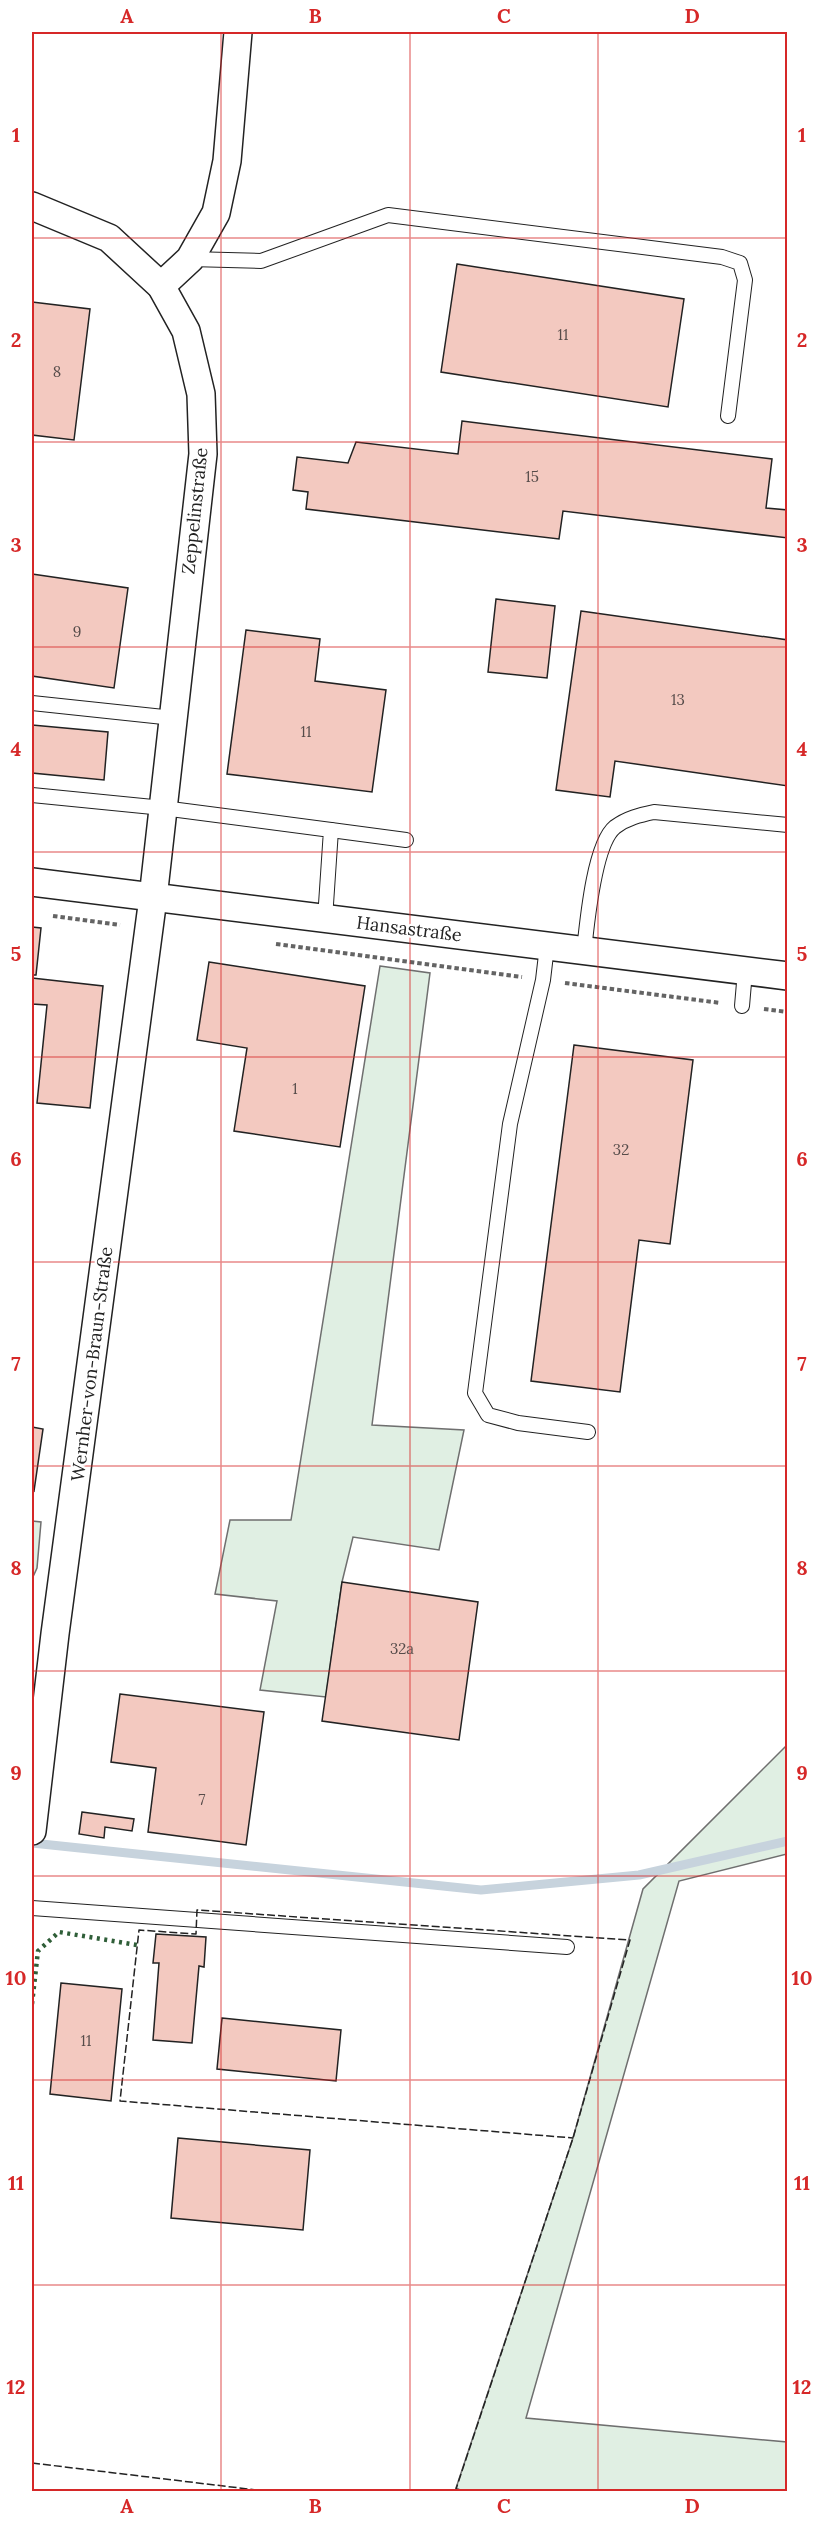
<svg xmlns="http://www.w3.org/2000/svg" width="819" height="2523" viewBox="0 0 819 2523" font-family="Lora,serif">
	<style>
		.green { fill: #e0efe3; stroke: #6f6f6f; stroke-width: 1.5 }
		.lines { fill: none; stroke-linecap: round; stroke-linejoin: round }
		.stream { stroke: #c7d3dd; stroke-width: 9 }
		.building { fill: #f3c9c0; stroke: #222; stroke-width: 1.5 }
		.lane-casing { stroke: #222; stroke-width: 16 }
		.street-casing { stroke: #222; stroke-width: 30 }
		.path { stroke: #646464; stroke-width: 4; stroke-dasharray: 4.5 3; stroke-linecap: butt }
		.lane { stroke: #fff; stroke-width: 14 }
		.street { stroke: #fff; stroke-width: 27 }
		.hedge { stroke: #2f5e38; stroke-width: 4.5; stroke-dasharray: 3 4.5; stroke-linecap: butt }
		.fence { stroke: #222; stroke-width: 1.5; stroke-dasharray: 8 3; stroke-linecap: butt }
		.grid { fill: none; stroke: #d62828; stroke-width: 1.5; stroke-opacity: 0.55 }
		.labels { text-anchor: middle; stroke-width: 4.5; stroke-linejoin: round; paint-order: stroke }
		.number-label { font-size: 15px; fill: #564c4a }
		.street-label { font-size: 18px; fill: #222; stroke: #fff }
		.neatline { fill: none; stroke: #d62828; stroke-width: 2 }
		.grid-label { font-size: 20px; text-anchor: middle; font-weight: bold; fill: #d62828 }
	</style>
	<rect width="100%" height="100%" fill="#fff"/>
	<g class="green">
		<polygon points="380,966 430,973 372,1425 464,1430 439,1550 353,1537 342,1582 326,1697 260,1690 277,1601 215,1594 230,1520 291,1520"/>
		<polygon points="32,1521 41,1522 37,1568 32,1579"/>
		<polygon points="787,1745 787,1854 679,1881 526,2418 787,2442 787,2491 462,2491 456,2488 573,2138 643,1889"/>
	</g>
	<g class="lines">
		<polyline class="stream" points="32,1843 481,1890 639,1875 788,1841"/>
	</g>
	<g class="building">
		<polygon points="457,264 684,299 668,407 441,372"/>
		<polygon points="32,302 90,309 74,440 32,435"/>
		<polygon points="462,421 772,459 766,508 788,510 788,538 563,511 559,539 306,509 308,492 293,490 297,457 348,463 356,442 458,454"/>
		<polygon points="32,574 128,588 114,688 32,676"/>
		<polygon points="496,599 555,606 547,678 488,672"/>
		<polygon points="581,611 788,640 788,786 615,761 610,797 556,790"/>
		<polygon points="246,630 320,639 315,681 386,690 372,792 227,774"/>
		<polygon points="32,725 108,732 104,780 32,773"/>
		<polygon points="32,927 41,928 36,975 32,975"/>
		<polygon points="209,962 365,986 340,1147 234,1131 247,1048 197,1040"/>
		<polygon points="32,978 103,986 90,1108 37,1103 47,1005 32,1004"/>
		<polygon points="574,1045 693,1060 670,1244 639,1240 620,1392 531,1381"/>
		<polygon points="32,1427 43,1429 34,1491 32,1490"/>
		<polygon points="342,1582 478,1602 459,1740 322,1721"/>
		<polygon points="120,1694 264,1712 246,1845 148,1832 156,1768 111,1762"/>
		<polygon points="82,1812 134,1819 132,1831 105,1827 104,1838 79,1834"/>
		<polygon points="156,1934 206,1937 204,1967 199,1966 192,2043 153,2040 159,1963 153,1963"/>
		<polygon points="61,1983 122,1989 111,2101 50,2094"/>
		<polygon points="222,2018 341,2030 336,2081 217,2069"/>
		<polygon points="178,2138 310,2150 303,2230 171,2218"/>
	</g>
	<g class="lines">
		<g class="lane-casing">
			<g id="lane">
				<polyline points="190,259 261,261 388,215 722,257 740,263 745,280 728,416"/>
				<polyline points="32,703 173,718"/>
				<polyline points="32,795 163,808 331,830 325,919"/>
				<polyline points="331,830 406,840"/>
				<polyline points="547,946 543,980 510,1124 475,1393 488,1415 518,1423 588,1432"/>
				<path d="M584 951C587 923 594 844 615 827 627 818 640 815 654 812L788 825"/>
				<polyline points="742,1006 745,971"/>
				<polyline points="32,1908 567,1947"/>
			</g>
		</g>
		<g class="street-casing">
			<g id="street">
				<polyline points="32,206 109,238 161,286 186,331 201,394 203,454 153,898 55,1634 32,1831"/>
				<polyline points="161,286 190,259 216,213 227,161 238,32"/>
				<polyline points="32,882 788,976"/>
			</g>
		</g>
		<g class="path">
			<polyline points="53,916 120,925"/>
			<polyline points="276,944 522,977"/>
			<polyline points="565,983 721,1003"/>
			<polyline points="764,1009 788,1012"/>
		</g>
		<use href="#lane" class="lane"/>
		<use href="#street" class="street"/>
		<polyline class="hedge" points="32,2004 38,1951 59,1932 137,1945"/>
		<g class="fence">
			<polyline points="32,2463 273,2492"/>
			<polyline points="455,2492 573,2138 630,1940 197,1910 196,1934 139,1930 120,2101 573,2138"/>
		</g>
	</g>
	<path class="grid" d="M221 32V2492M410 32V2492M598 32V2492M32 238H788M32 442H788M32 647H788M32 852H788M32 1057H788M32 1262H788M32 1466H788M32 1671H788M32 1876H788M32 2080H788M32 2285H788"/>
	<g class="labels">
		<g class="number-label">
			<text x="563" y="340">11</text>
			<text x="57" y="377">8</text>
			<text x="532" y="482">15</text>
			<text x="77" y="637">9</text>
			<text x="678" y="705">13</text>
			<text x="306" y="737">11</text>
			<text x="295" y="1094">1</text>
			<text x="621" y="1155">32</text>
			<text x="402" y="1654">32a</text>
			<text x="202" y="1805">7</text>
			<text x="86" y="2046">11</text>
		</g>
		<g class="street-label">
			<text transform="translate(195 511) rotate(-84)" y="6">Zeppelinstraße</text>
			<text transform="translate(409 929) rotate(7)" y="6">Hansastraße</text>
			<text transform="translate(92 1364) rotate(-83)" y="6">Wernher-von-Braun-Straße</text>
		</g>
	</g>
	<rect width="819" height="2523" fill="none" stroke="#ffffff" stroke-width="66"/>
	<rect x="33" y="33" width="753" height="2457" class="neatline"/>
	<g class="grid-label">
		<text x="127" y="23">A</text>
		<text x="315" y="23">B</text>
		<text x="504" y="23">C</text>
		<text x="692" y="23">D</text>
		<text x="16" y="142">1</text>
		<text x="802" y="142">1</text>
		<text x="16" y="347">2</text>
		<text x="802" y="347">2</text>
		<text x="16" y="552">3</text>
		<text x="802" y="552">3</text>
		<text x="16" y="756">4</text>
		<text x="802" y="756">4</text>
		<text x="16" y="961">5</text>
		<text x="802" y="961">5</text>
		<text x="16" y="1166">6</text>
		<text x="802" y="1166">6</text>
		<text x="16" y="1371">7</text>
		<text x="802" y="1371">7</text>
		<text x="16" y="1575">8</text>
		<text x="802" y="1575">8</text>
		<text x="16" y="1780">9</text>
		<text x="802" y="1780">9</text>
		<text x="16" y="1985">10</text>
		<text x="802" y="1985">10</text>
		<text x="16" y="2190">11</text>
		<text x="802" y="2190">11</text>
		<text x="16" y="2394">12</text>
		<text x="802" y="2394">12</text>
		<text x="127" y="2513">A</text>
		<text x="315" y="2513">B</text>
		<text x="504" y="2513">C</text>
		<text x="692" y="2513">D</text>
	</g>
</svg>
